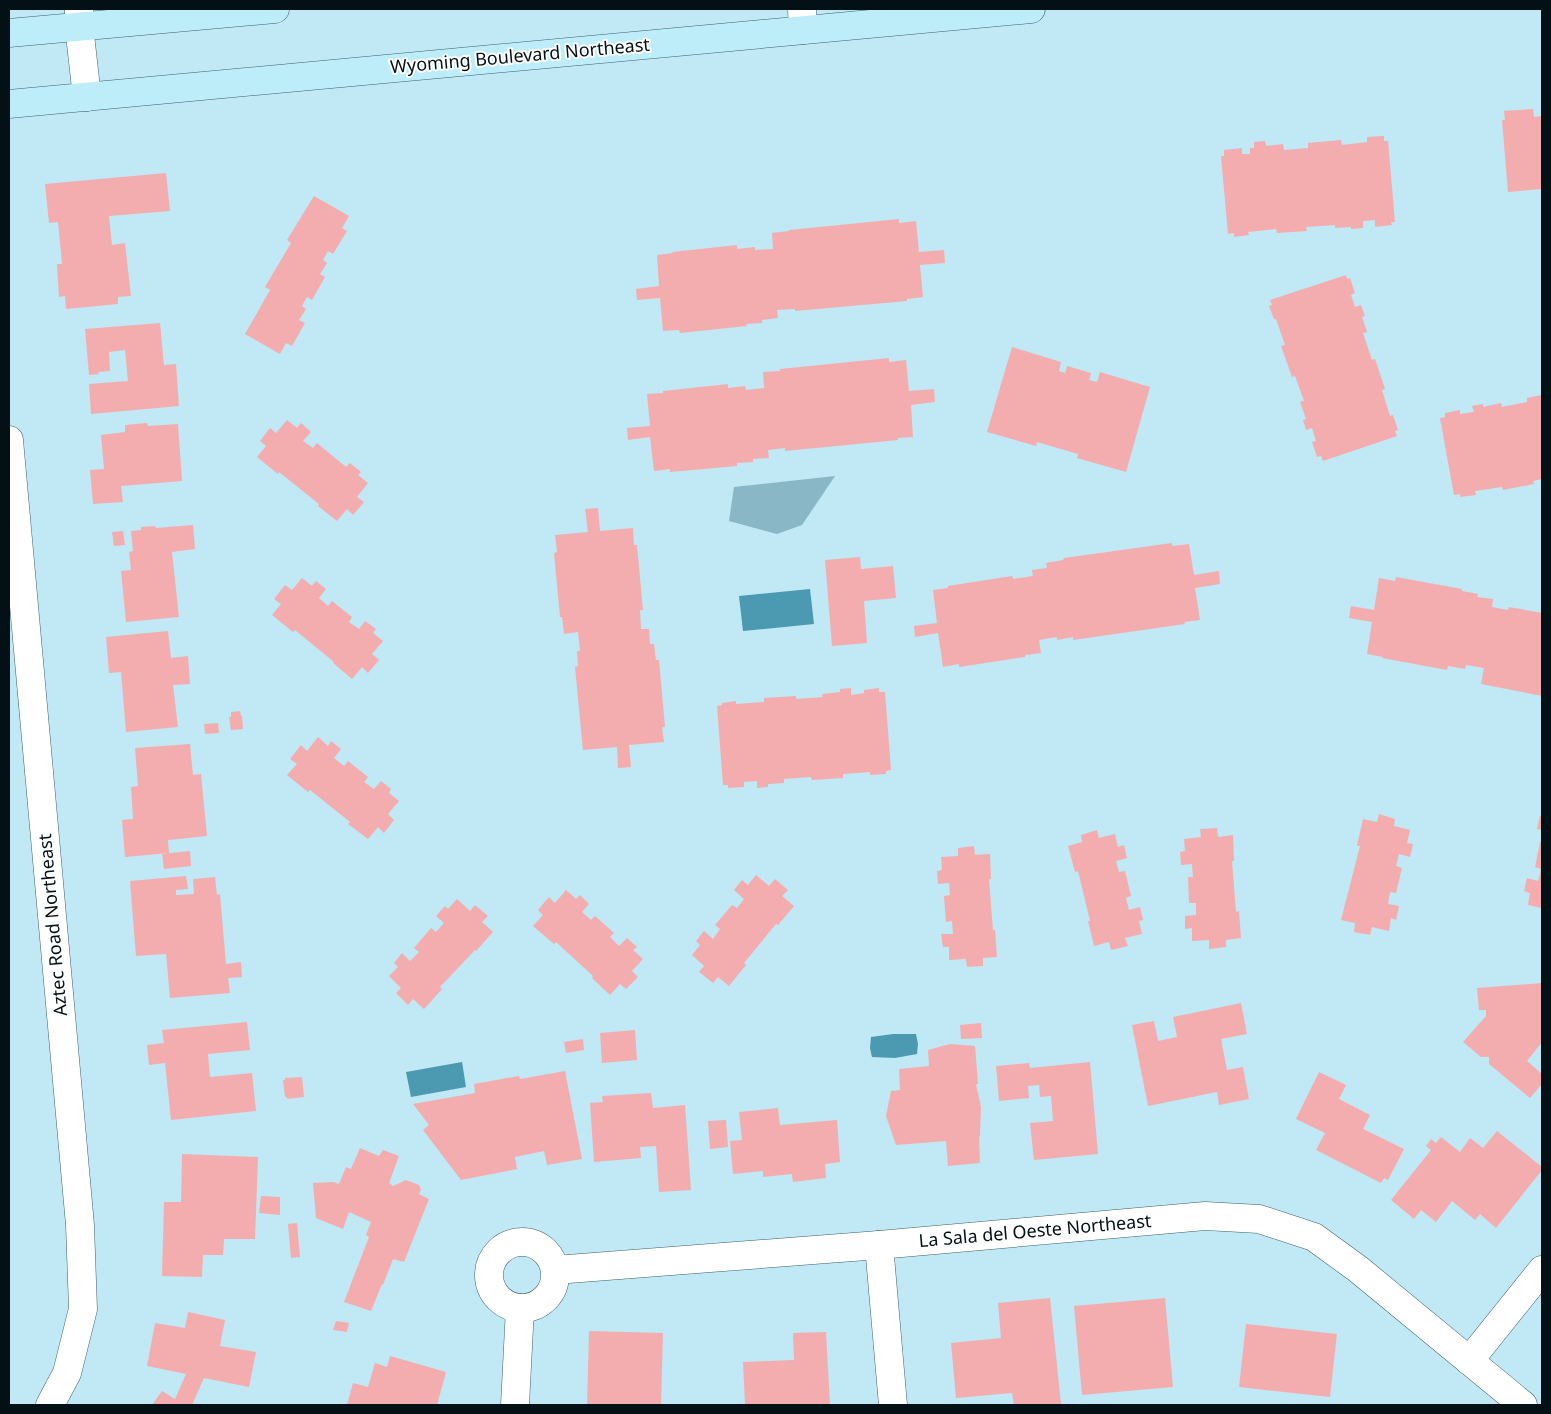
<svg xmlns="http://www.w3.org/2000/svg" width="1551" height="1414" viewBox="0 0 1551 1414" font-family="'Noto Sans',sans-serif">
	<style>
		.green { fill: #8ab7c5 }
		.water { fill: #4b9ab1 }
		.building { fill: #f4adae }
		.lines { fill: none; stroke-linecap: round; stroke-linejoin: round }
		.street-casing { stroke: #3d616d; stroke-width: 29 }
		.secondary-casing { stroke: #3d616d; stroke-width: 29 }
		.street { stroke: #fff; stroke-width: 28 }
		.secondary { stroke: #bcedf9; stroke-width: 28 }
		.labels { text-anchor: middle; stroke-width: 4; stroke-linejoin: round; paint-order: stroke }
		.street-label { font-size: 18px; fill: #031015; stroke: #fff }
	</style>
	<rect width="100%" height="100%" fill="#c0e8f5"/>
	<polygon class="green" points="835,476 802,525 777,534 729,521 734,487"/>
	<g class="water">
		<polygon points="810,589 814,624 743,631 739,596"/>
		<polygon points="893,1034 916,1034 918,1044 917,1054 895,1058 872,1057 870,1048 871,1037"/>
		<polygon points="462,1062 466,1087 411,1097 406,1072"/>
	</g>
	<g class="building">
		<polygon points="1533,109 1534,117 1542,116 1542,189 1508,192 1502,120 1505,120 1504,111"/>
		<polygon points="1384,136 1384,141 1388,141 1395,222 1391,222 1392,225 1375,227 1375,220 1363,221 1363,228 1351,229 1351,227 1335,228 1335,225 1306,227 1307,231 1277,233 1276,229 1248,232 1249,235 1234,237 1234,233 1228,234 1221,156 1224,156 1224,150 1242,148 1242,154 1250,154 1250,148 1254,148 1254,142 1265,141 1266,146 1283,144 1284,150 1308,148 1308,143 1341,140 1342,145 1367,142 1367,137"/>
		<polygon points="166,173 170,211 109,216 112,245 125,243 131,296 118,297 118,304 66,309 65,296 59,297 57,264 62,264 58,222 49,223 45,184"/>
		<polygon points="314,196 349,216 342,228 347,231 333,254 328,251 323,260 327,263 320,274 325,277 312,300 307,297 302,306 306,309 299,320 305,323 292,346 286,343 280,354 245,334 270,290 265,287 291,243 287,240"/>
		<polygon points="899,219 899,223 916,221 919,252 944,250 945,263 920,265 923,297 907,299 907,301 795,311 795,309 777,310 778,318 762,320 762,323 746,324 747,326 680,333 679,330 663,331 660,298 637,300 636,289 659,286 657,255 673,253 672,252 737,245 737,249 755,247 755,250 773,249 772,233 789,231 789,230"/>
		<polygon points="1346,275 1347,279 1350,278 1355,293 1351,295 1355,307 1361,305 1365,316 1362,317 1367,332 1363,333 1372,360 1375,359 1385,389 1382,390 1390,416 1393,415 1398,430 1395,431 1397,436 1323,461 1321,456 1317,457 1312,442 1316,441 1312,428 1306,430 1303,420 1306,419 1300,402 1304,401 1295,376 1292,377 1281,346 1285,345 1276,319 1274,319 1269,306 1272,305 1270,300"/>
		<polygon points="160,323 164,365 176,364 179,406 91,414 89,384 128,381 125,350 109,352 110,371 98,372 99,374 89,375 85,329"/>
		<polygon points="1012,347 1061,362 1059,371 1065,373 1067,366 1091,373 1089,380 1097,382 1100,372 1150,387 1126,472 1077,458 1078,454 1037,442 1036,446 987,432"/>
		<polygon points="889,358 889,362 906,360 909,391 934,389 935,402 911,405 913,437 898,438 898,440 785,451 785,448 768,450 769,458 753,459 753,462 737,463 737,466 670,472 670,469 654,471 650,437 628,440 627,428 650,426 647,394 663,393 663,391 728,384 728,388 745,386 746,390 764,388 763,372 780,371 780,369"/>
		<polygon points="1542,395 1542,479 1533,481 1534,484 1503,490 1502,487 1475,491 1476,495 1460,497 1460,494 1454,495 1440,418 1445,417 1445,413 1460,410 1460,414 1474,412 1472,406 1483,404 1483,407 1501,403 1502,407 1527,402 1527,398"/>
		<polygon points="287,420 297,428 301,423 311,432 303,441 313,448 317,443 346,467 350,463 361,472 358,475 368,483 357,497 364,502 353,515 347,509 337,521 318,506 319,504 279,472 278,474 257,457 266,446 260,441 270,428 276,433"/>
		<polygon points="147,423 148,426 178,424 182,481 121,486 123,502 93,504 90,470 104,469 101,435 125,432 125,425"/>
		<polygon points="598,508 600,531 633,528 634,545 637,545 643,610 640,610 641,629 649,629 650,644 654,644 656,660 659,660 665,727 662,727 664,742 629,745 631,767 618,768 617,747 583,750 575,667 578,666 577,651 580,651 578,632 564,634 562,617 560,617 554,553 557,552 555,535 588,532 585,509"/>
		<polygon points="193,525 195,549 172,552 179,617 126,622 121,571 131,570 129,552 133,551 131,531 141,530 141,527 155,526 156,528"/>
		<polygon points="123,531 125,545 114,546 112,532"/>
		<polygon points="1172,543 1172,546 1189,544 1194,575 1219,571 1220,584 1195,588 1200,620 1184,622 1185,624 1073,640 1073,637 1057,640 1057,637 1039,640 1041,653 1025,655 1025,657 959,667 959,664 943,667 938,633 915,637 914,626 937,623 933,590 948,588 948,586 1012,576 1013,579 1033,576 1032,570 1047,568 1046,563 1063,560 1064,558"/>
		<polygon points="860,557 861,569 893,566 896,598 864,601 867,643 832,646 825,560"/>
		<polygon points="1396,577 1462,589 1462,591 1478,594 1477,597 1493,599 1492,607 1508,610 1509,607 1542,613 1542,696 1481,684 1484,668 1466,665 1465,669 1448,666 1447,670 1382,658 1383,657 1367,654 1372,622 1349,618 1351,606 1374,610 1379,578 1395,581"/>
		<polygon points="302,578 312,586 316,581 326,589 319,598 328,606 332,601 352,617 349,622 359,629 365,621 376,629 373,633 383,641 372,654 379,660 368,673 362,667 352,679 333,663 334,662 295,630 293,632 272,615 281,604 274,599 285,585 292,590"/>
		<polygon points="168,631 171,658 188,656 190,684 173,685 178,727 126,732 121,672 109,673 106,637"/>
		<polygon points="851,688 851,695 864,693 864,690 879,688 879,692 885,692 891,770 886,771 886,774 870,775 870,772 843,774 843,778 812,780 811,777 784,779 784,783 768,784 768,787 757,788 757,781 744,782 744,787 728,788 728,785 723,785 717,706 722,705 722,703 736,701 736,704 764,702 764,698 796,696 796,699 823,697 822,694 840,692 840,689"/>
		<polygon points="240,711 241,716 242,716 243,729 231,730 229,717 231,717 231,712"/>
		<polygon points="218,723 219,733 205,734 204,724"/>
		<polygon points="318,737 328,746 331,741 341,749 334,758 344,766 348,761 368,777 364,782 374,789 381,781 391,789 389,793 399,801 388,814 394,820 384,833 378,827 368,839 348,824 350,822 310,790 308,792 287,775 297,764 290,759 301,745 307,751"/>
		<polygon points="190,744 193,775 201,774 207,836 168,840 169,853 125,857 122,820 133,819 131,787 138,786 135,748"/>
		<polygon points="1379,814 1395,819 1394,826 1410,830 1407,843 1413,844 1410,857 1399,854 1396,866 1402,868 1396,893 1390,892 1388,904 1399,906 1396,920 1391,918 1389,931 1372,927 1370,935 1354,932 1355,923 1341,920 1360,846 1357,846 1363,819 1377,822"/>
		<polygon points="1540,816 1542,816 1542,830 1537,829"/>
		<polygon points="1217,828 1218,837 1233,835 1234,861 1232,861 1236,912 1239,911 1241,938 1226,940 1226,947 1209,949 1209,940 1192,941 1192,928 1185,929 1185,916 1196,915 1196,903 1189,903 1188,877 1193,877 1192,864 1181,865 1180,852 1185,851 1184,839 1201,837 1200,829"/>
		<polygon points="1097,830 1099,838 1115,834 1118,847 1124,845 1127,858 1116,861 1119,872 1125,871 1131,896 1126,898 1129,910 1140,907 1143,920 1139,921 1142,934 1125,938 1128,946 1111,950 1109,942 1094,946 1088,921 1090,921 1078,871 1075,872 1068,846 1082,842 1081,835"/>
		<polygon points="1540,842 1542,842 1542,908 1528,905 1530,893 1524,891 1527,878 1538,881 1541,869 1535,867"/>
		<polygon points="974,846 975,855 990,854 991,879 989,879 993,930 995,930 997,957 983,958 983,966 967,967 966,959 949,960 949,947 943,947 941,934 953,934 952,921 946,922 944,896 950,895 949,883 938,884 937,871 942,870 941,857 958,856 958,848"/>
		<polygon points="190,851 191,866 164,869 162,854"/>
		<polygon points="756,875 769,886 775,879 788,890 782,896 794,906 778,925 776,924 744,963 746,965 729,986 718,977 713,983 699,972 704,966 692,955 700,945 696,941 704,931 713,939 720,929 715,925 732,905 737,908 744,899 734,890 742,880 748,885"/>
		<polygon points="186,876 188,889 176,890 176,895 194,894 193,879 215,877 217,895 220,894 226,964 241,962 242,977 228,978 230,993 170,998 166,954 136,956 130,881"/>
		<polygon points="566,890 576,899 580,895 589,904 582,912 591,920 595,916 614,933 610,937 619,946 627,938 637,947 633,950 643,959 632,971 638,977 626,989 620,984 610,995 592,978 593,976 556,942 554,944 533,926 543,915 538,910 549,897 555,903"/>
		<polygon points="457,899 470,911 475,905 488,916 482,922 493,932 476,951 475,950 440,987 442,989 424,1009 413,999 408,1005 396,993 401,988 389,976 398,967 394,963 402,953 410,961 419,952 414,948 431,928 436,932 444,923 436,916 445,906 448,909"/>
		<polygon points="1542,983 1542,1042 1527,1061 1542,1074 1542,1084 1530,1098 1489,1064 1489,1057 1481,1057 1463,1042 1486,1016 1486,1010 1479,1010 1477,988"/>
		<polygon points="1241,1003 1247,1034 1221,1039 1227,1070 1243,1067 1249,1099 1219,1105 1217,1092 1148,1106 1132,1025 1154,1021 1158,1041 1177,1037 1173,1017"/>
		<polygon points="247,1022 250,1050 208,1054 210,1077 252,1073 256,1111 171,1120 165,1063 149,1065 147,1045 164,1043 162,1030"/>
		<polygon points="981,1023 982,1038 961,1039 960,1025"/>
		<polygon points="635,1030 637,1060 602,1063 600,1033"/>
		<polygon points="583,1039 584,1050 566,1053 564,1042"/>
		<polygon points="950,1044 975,1046 978,1084 976,1084 981,1107 980,1136 979,1137 980,1163 948,1166 946,1141 896,1145 886,1116 891,1091 900,1090 899,1069 929,1066 928,1050"/>
		<polygon points="1090,1062 1098,1154 1034,1160 1030,1123 1053,1121 1051,1096 1040,1097 1039,1085 1028,1086 1029,1098 999,1101 996,1066 1029,1063 1030,1068"/>
		<polygon points="565,1071 582,1159 547,1165 544,1151 515,1157 517,1169 461,1180 423,1130 429,1125 413,1104 475,1093 474,1084 519,1076 520,1079"/>
		<polygon points="1319,1072 1346,1085 1339,1099 1370,1115 1363,1129 1404,1149 1388,1180 1384,1178 1381,1183 1316,1150 1325,1133 1296,1119"/>
		<polygon points="302,1077 304,1097 287,1099 287,1097 285,1097 283,1080 285,1080 285,1078"/>
		<polygon points="651,1093 653,1108 685,1105 691,1190 659,1192 656,1146 640,1147 641,1158 594,1162 590,1103 603,1102 602,1096"/>
		<polygon points="778,1108 780,1125 837,1120 840,1162 825,1164 826,1178 793,1182 792,1174 763,1177 763,1171 733,1174 730,1141 742,1140 739,1112"/>
		<polygon points="726,1120 728,1147 710,1149 708,1121"/>
		<polygon points="1497,1131 1542,1167 1542,1170 1496,1228 1480,1214 1475,1220 1452,1201 1436,1222 1421,1210 1414,1219 1391,1200 1431,1150 1426,1146 1431,1139 1436,1143 1441,1137 1460,1152 1470,1138 1483,1148"/>
		<polygon points="360,1148 379,1156 383,1150 399,1156 389,1183 393,1186 406,1180 419,1185 421,1189 419,1194 429,1199 404,1262 393,1259 383,1285 382,1284 371,1311 344,1302 369,1237 366,1235 371,1222 349,1212 343,1229 316,1218 313,1183 333,1182 339,1184 346,1167 351,1169"/>
		<polygon points="182,1154 258,1157 255,1239 224,1239 223,1255 203,1255 202,1277 162,1276 164,1202 181,1202"/>
		<polygon points="261,1196 280,1197 280,1215 259,1213"/>
		<polygon points="297,1223 300,1257 291,1258 288,1224"/>
		<polygon points="1050,1298 1061,1404 1014,1405 1012,1393 956,1398 951,1343 1001,1338 998,1303"/>
		<polygon points="1165,1298 1173,1387 1082,1395 1074,1306"/>
		<polygon points="188,1312 225,1320 220,1346 256,1352 249,1387 204,1378 192,1405 152,1405 162,1391 175,1399 186,1374 147,1366 155,1323 185,1328"/>
		<polygon points="336,1321 349,1323 347,1332 333,1330"/>
		<polygon points="1246,1324 1337,1334 1330,1397 1239,1387"/>
		<polygon points="589,1331 663,1333 661,1405 587,1405"/>
		<polygon points="826,1332 830,1405 745,1405 743,1362 794,1360 793,1333"/>
		<polygon points="390,1356 446,1372 437,1405 347,1405 353,1383 368,1387 375,1363 387,1367"/>
	</g>
	<g class="lines">
		<g class="street-casing">
			<g id="street">
				<polyline points="79,9 79,26 87,97"/>
				<polyline points="802,9 803,30"/>
				<polyline points="9,440 80,1225 83,1309 67,1373 50,1405"/>
				<circle cx="522" cy="1275" r="33"/>
				<polyline points="879,1245 893,1405"/>
				<polyline points="555,1270 879,1245 1205,1216 1259,1219 1314,1237 1358,1269 1523,1405"/>
				<polyline points="1469,1361 1542,1270"/>
				<polyline points="515,1405 520,1308"/>
			</g>
		</g>
		<g class="secondary-casing">
			<g id="secondary">
				<polyline points="9,33 275,9"/>
				<polyline points="9,104 1031,9"/>
			</g>
		</g>
		<use href="#street" class="street"/>
		<use href="#secondary" class="secondary"/>
	</g>
	<g class="labels">
		<g class="street-label">
			<text transform="translate(520 56) rotate(-5)" y="6">Wyoming Boulevard Northeast</text>
			<text transform="translate(53 925) rotate(-95)" y="6">Aztec Road Northeast</text>
			<text transform="translate(1035 1231) rotate(-5)" y="6">La Sala del Oeste Northeast</text>
		</g>
	</g>
	<rect width="1551" height="1414" fill="none" stroke="#031015" stroke-width="20"/>
</svg>
